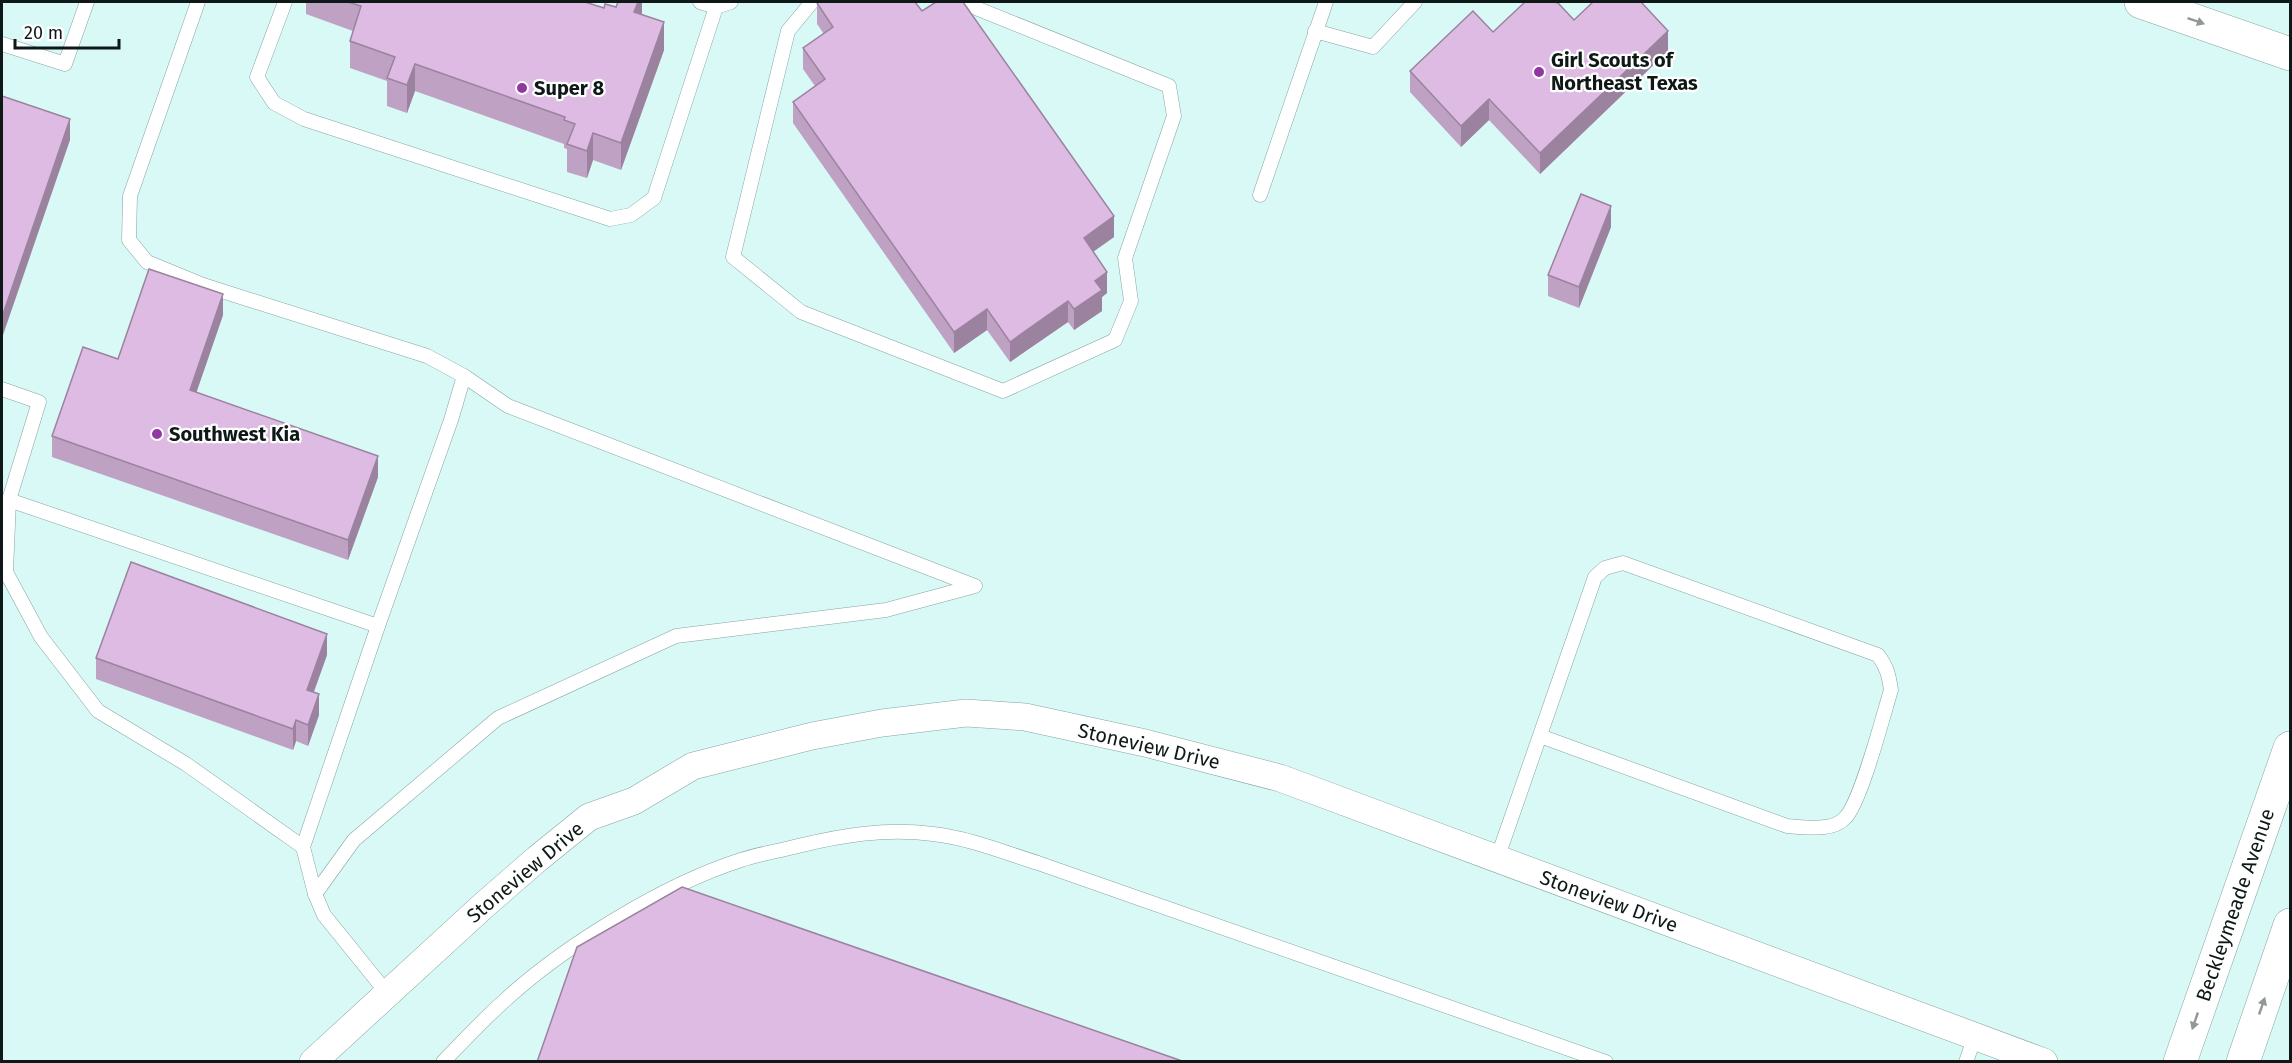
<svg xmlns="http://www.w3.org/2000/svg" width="2292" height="1063" viewBox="0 0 2292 1063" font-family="'Fira Sans',sans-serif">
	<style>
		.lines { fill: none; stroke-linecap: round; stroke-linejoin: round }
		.lane-casing { stroke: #86a4a2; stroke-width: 15 }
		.street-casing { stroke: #86a4a2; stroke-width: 28 }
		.secondary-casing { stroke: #86a4a2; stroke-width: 34 }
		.lane { stroke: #fff; stroke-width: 14 }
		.street { stroke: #fff; stroke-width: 27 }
		.secondary { stroke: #fff; stroke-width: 33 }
		.wall { fill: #bea1c3 }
		.shaded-wall { fill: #9b839f }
		.building { fill: #ddbbe3; stroke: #9b839f; stroke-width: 1.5 }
		.oneway { fill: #929797 }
		.poi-dot { fill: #9137a2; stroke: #fefefe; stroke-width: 2 }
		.labels { text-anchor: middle; stroke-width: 4.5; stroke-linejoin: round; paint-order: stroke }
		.poi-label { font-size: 20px; font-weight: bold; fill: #0d1817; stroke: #fefefe; text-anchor: start }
		.street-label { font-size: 20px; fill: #0d1817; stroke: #fefefe }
	</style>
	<rect width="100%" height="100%" fill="#d9f9f6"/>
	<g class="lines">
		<g class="lane-casing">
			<g id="lane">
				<polyline points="198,2 130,196 129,240 147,262 203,285 427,356 464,376"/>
				<polyline points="285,2 257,77 274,103 304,119 610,219 631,215 654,198 716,7"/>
				<polyline points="700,2 716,7 731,2"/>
				<polyline points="812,2 788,31 733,257 801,312 1003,391 1115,340 1131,301 1125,258 1174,116 1169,86 961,2"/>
				<polyline points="1315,31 1373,47 1415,2"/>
				<polyline points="2,44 65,64 87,2"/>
				<polyline points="1260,195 1326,2"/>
				<polyline points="2,389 39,402 9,500 378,626 303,847 315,894 324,915 387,993"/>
				<polyline points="9,500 6,572 41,637 98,711 186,764 303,847"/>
				<path d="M1497 859 1595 577 1605 568 1623 563 1878 655C1887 667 1889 676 1891 690 1883 716 1861 802 1845 818 1832 832 1805 827 1787 826L1540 736"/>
				<polyline points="315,894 354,840 498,718 676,636 886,610 975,586 508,406 464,376 451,420 378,626"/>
				<path d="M443 1062C463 1041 483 1020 504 1001 564 946 663 885 741 860 759 854 779 851 798 846 843 835 886 828 933 834 969 838 1003 852 1038 863L1606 1062"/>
				<polyline points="1966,1062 1975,1036"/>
			</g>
		</g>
		<g class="street-casing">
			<polyline id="street" points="313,1062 483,906 537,859 589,817 634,801 693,766 812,736 882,723 966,713 1025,717 1145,743 1280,778 2044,1062"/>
		</g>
		<g class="secondary-casing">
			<g id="secondary">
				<polyline points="2141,2 2290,54"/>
				<polyline points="2180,1062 2290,748"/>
				<polyline points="2243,1062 2290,925"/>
			</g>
		</g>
		<use href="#lane" class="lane"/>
		<use href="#street" class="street"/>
		<use href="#secondary" class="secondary"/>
	</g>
	<g class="wall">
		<polygon points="306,2 585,2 604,8 616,7 642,2 642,14 664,50 621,170 593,160 587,178 567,172 567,149 564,148 564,144 415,91 407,113 387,106 387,81 350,68 350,41 353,31 306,14"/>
		<polygon points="817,3 922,11 1114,237 1093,252 1107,293 1102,297 1102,311 1074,330 1068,322 1010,362 987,330 954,353 793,123 793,102 815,86 803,69 803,48 824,34 817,24"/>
		<polygon points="1574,20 1668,51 1540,174 1489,120 1461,147 1410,92 1410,71 1493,32"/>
		<polygon points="1611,227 1579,308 1548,296 1548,275"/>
		<polygon points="223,315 196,393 378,477 348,560 52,457 52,436 118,359"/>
		<polygon points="327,655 314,692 319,715 308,746 296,741 293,750 96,679 96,658"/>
	</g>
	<g class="shaded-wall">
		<polygon points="638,2 642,2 642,18 634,12"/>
		<polygon points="664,22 664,50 621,170 621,143"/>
		<polygon points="1668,31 1668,51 1540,174 1540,153"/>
		<polygon points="415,64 415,91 407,113 407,85"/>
		<polygon points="1489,99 1489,120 1461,147 1461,126"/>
		<polygon points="70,119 70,140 2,338 2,317"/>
		<polygon points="593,133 593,160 587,178 587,151"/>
		<polygon points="1611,206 1611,227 1579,308 1579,287"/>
		<polygon points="1114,216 1114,237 1084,258 1084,238"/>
		<polygon points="1107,272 1107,293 1102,297 1102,311 1074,330 1074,309 1095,281"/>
		<polygon points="223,294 223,315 190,411 190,390"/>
		<polygon points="1068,301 1068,322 1010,362 1010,342"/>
		<polygon points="987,309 987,330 954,353 954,332"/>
		<polygon points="378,456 378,477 348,560 348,540"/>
		<polygon points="327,634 327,655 307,710 307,690"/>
		<polygon points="319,694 319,715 308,746 308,725"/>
		<polygon points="296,720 296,741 293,750 293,729"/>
	</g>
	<g class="building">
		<polygon points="348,2 585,2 604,8 605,4 616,7 618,2 638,2 634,12 664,22 621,143 593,133 587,151 567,144 575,124 564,120 565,117 415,64 407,85 387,78 395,57 350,41 361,6"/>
		<polygon points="819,2 915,2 922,11 936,2 963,2 1114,216 1084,238 1107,272 1095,281 1102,290 1074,309 1068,301 1010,342 987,309 954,332 793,102 825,79 803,48 833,27 817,3"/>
		<polygon points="1525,2 1554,2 1558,3 1574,20 1593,2 1641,2 1668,31 1540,153 1489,99 1461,126 1410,71 1473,11 1493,32"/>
		<polygon points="2,96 70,119 2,317"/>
		<polygon points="1581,194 1611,206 1579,287 1548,275"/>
		<polygon points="149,269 223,294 190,390 378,456 348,540 52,436 83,347 118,359"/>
		<polygon points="131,562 327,634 307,690 319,694 308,725 296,720 293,729 96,658"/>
		<polygon points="682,887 1185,1062 537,1062 577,947"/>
	</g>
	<defs><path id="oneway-solid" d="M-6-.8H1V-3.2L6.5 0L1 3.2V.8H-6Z" transform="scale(1.5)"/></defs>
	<g class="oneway">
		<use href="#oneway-solid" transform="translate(2196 21) rotate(19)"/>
		<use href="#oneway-solid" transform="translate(2262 1006) rotate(-71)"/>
		<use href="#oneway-solid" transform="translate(2195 1021) rotate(109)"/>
	</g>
	<g class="poi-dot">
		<circle cx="1539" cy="72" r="6"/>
		<circle cx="522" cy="88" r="6"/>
		<circle cx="157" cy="434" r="6"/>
	</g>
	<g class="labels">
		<g class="poi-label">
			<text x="1551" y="67">Girl Scouts of<tspan x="1551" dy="23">Northeast Texas</tspan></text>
			<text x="534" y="95">Super 8</text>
			<text x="169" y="441">Southwest Kia</text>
		</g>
		<g class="street-label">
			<text transform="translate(1149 746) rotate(13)" y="7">Stoneview Drive</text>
			<text transform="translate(525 872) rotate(-40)" y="7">Stoneview Drive</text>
			<text transform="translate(1609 901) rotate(20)" y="7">Stoneview Drive</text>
			<text transform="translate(2235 905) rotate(-71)" y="7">Beckleymeade Avenue</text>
		</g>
	</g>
	<rect width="2292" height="1063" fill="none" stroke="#0d1817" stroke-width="6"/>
	<path d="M15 39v9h104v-9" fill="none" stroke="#0d1817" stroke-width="3"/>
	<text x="24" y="39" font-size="18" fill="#0d1817" stroke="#fefefe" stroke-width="4.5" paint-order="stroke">20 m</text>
</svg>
